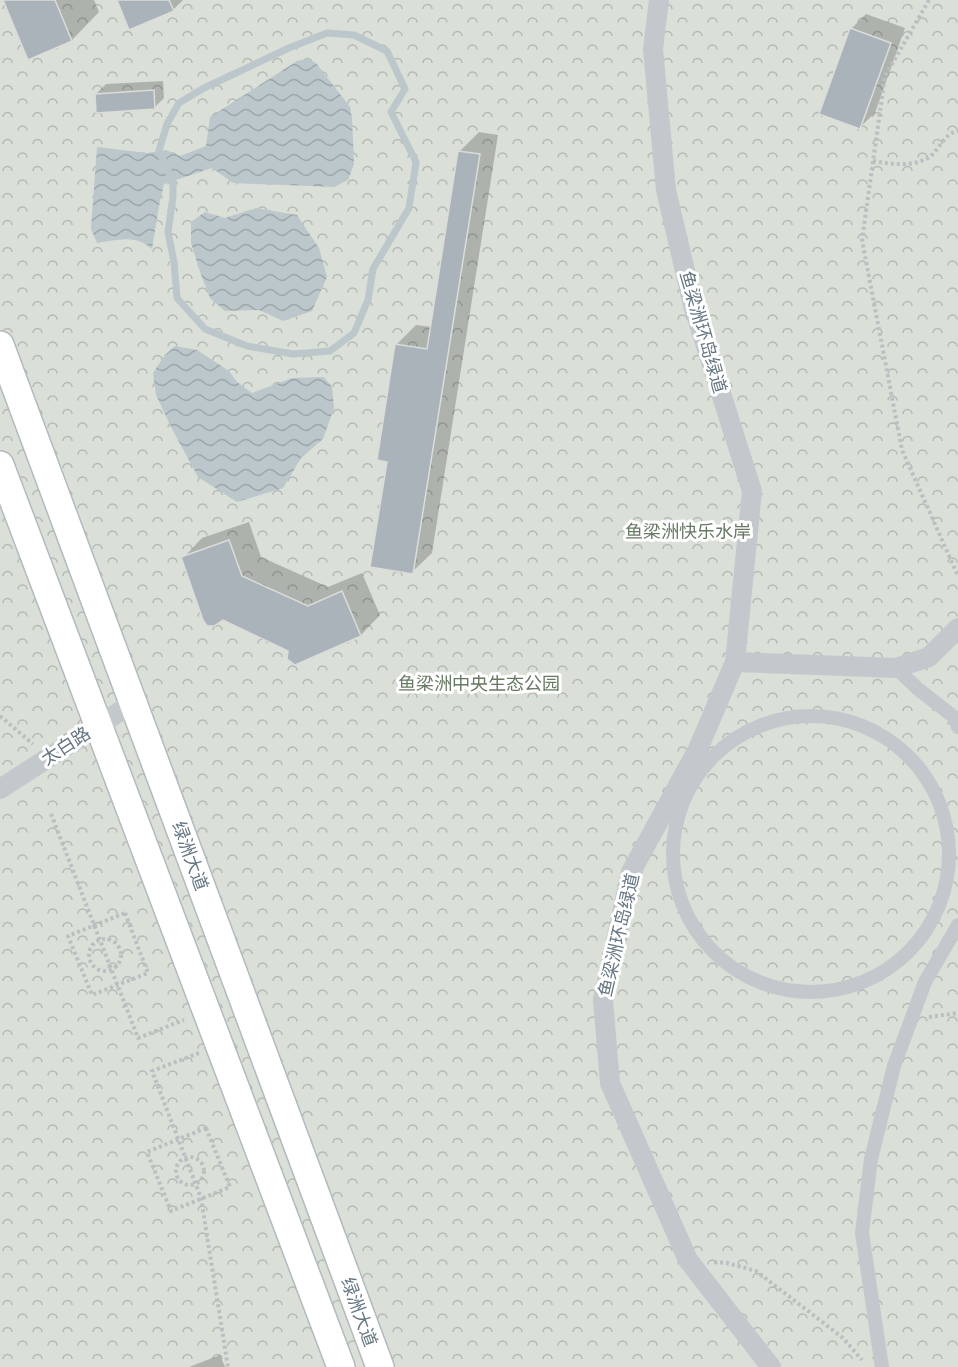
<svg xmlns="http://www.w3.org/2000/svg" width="958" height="1367" viewBox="0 0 958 1367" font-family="Arial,'Noto Sans SC',sans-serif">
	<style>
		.park { fill: url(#park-crowns) }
		.water { fill: url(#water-waves) }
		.shadow { fill: #0003 }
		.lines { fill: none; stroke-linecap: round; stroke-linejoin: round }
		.stream { stroke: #bbc7cb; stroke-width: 7 }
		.building { fill: #aab3b9; stroke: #dcdcda; stroke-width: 1.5 }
		.secondary-casing { stroke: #b3babf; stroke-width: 30 }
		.path { stroke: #bbbfc2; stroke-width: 4; stroke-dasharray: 3 3; stroke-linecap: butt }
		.pedestrian { stroke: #c3c8cc; stroke-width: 14 }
		.minor { stroke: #c3c8cc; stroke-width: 20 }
		.secondary { stroke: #fff; stroke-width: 27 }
		.labels { text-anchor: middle; stroke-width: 6; stroke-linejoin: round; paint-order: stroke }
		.street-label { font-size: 18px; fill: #657683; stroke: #fff }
		.park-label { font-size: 18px; fill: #687a64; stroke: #fff }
	</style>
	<defs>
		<pattern id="park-crowns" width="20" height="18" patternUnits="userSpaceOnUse" patternTransform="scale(1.5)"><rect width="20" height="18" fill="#dadfd7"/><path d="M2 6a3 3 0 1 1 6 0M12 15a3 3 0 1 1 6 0" fill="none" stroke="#b4b9b4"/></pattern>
		<pattern id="water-waves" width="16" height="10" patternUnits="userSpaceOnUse" patternTransform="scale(1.5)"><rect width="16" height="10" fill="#bbc7cb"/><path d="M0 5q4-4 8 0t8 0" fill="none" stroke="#9ca6aa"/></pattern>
	</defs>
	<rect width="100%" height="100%" fill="#fafaf8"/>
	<rect class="park" x="0" y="0" width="958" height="1367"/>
	<g class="water">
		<path d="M307 59 316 63 350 107 352 118 354 164 348 180 334 187 233 183 212 168 164 184 159 206 152 249C135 234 118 240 97 243L91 229 97 147 147 153 166 150 180 156 206 146 210 117 297 61Z"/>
		<polygon points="256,208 297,215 319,248 327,277 312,311 283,321 259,310 225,311 210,298 200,272 191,243 191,222 205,212 225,218"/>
		<polygon points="175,346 197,350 229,371 237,382 252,393 292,378 324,377 332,387 334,408 323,439 301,458 283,488 237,502 198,477 171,427 156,395 153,373 165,355"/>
	</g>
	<g class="shadow">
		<polygon points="4,0 94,0 99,12 72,40"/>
		<polygon points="118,0 183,0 173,10"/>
		<polygon points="866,14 905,28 875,113 860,127 851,29"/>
		<polygon points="163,81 164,98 154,108 96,94 106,84"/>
		<polygon points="479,132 498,135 432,553 412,572 388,460 397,344 416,325 432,327 459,152"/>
		<polygon points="249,522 261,557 328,587 362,573 380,615 361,635 295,663 289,650 183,558 202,538"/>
		<polygon points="220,1355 225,1367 189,1367"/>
	</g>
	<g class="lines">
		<polygon class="stream" points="327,33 354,35 387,51 405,89 391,112 416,162 409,208 373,269 368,300 354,333 330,351 293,354 247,346 205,329 177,298 174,262 168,232 173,197 173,182 159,151 167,124 179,103 204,88 289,48"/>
	</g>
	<g class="building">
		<polygon points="3,0 55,0 72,41 28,60"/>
		<polygon points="117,0 169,0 174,11 129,30"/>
		<polygon points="850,28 891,43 860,129 819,114"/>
		<polygon points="154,90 155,109 96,113 95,94"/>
		<polygon points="458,151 480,154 413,574 370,567 387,462 377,460 395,344 427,349"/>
		<polygon points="229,540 242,576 308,606 342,591 361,636 295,665 287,659 288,651 223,620 214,626 207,626 203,620 181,557"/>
	</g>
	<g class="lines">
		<g class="secondary-casing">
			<g id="secondary">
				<polyline points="0,345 380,1367"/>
				<polyline points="0,465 341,1367"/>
			</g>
		</g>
		<g class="path">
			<polyline points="929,0 885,76 862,240 902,450 958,576"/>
			<path d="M873 161C891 164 909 167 926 159 939 153 943 133 958 131"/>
			<polyline points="0,716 33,744"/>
			<polyline points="51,814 138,1038 184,1020"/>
			<polygon points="125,913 148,973 92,995 68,936"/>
			<circle cx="105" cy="955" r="16"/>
			<polyline points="929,1017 958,1013"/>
			<polyline points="199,1053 152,1071 201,1198 228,1367"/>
			<polygon points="206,1128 230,1187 171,1211 147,1152"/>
			<circle cx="190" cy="1171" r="14"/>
			<polyline points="714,1262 727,1263 756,1271 843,1338 862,1360"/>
		</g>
		<g class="pedestrian">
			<polyline points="896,668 918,689 954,717 958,727"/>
			<circle cx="811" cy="854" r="138"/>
			<polyline points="882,1367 862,1233 871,1159 894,1066 925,982 958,925"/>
		</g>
		<g class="minor">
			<polyline points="659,0 653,49 666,190 693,305 752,491 735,662 698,749 631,872 603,1000 610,1083 688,1260 771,1367"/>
			<polyline points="735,662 896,668 929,657 958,628"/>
			<polyline points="0,789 133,703"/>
		</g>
		<use href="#secondary" class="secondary"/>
	</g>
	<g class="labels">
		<g class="street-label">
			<text transform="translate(703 332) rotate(74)" y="6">鱼梁洲环岛绿道</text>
			<text transform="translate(66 746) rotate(-33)" y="6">太白路</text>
			<text transform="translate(190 856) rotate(70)" y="6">绿洲大道</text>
			<text transform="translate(619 935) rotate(-77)" y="6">鱼梁洲环岛绿道</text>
			<text transform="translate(359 1312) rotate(70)" y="6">绿洲大道</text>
		</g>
		<g class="park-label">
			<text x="688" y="538">鱼梁洲快乐水岸</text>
			<text x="479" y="690">鱼梁洲中央生态公园</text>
		</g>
	</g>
</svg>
